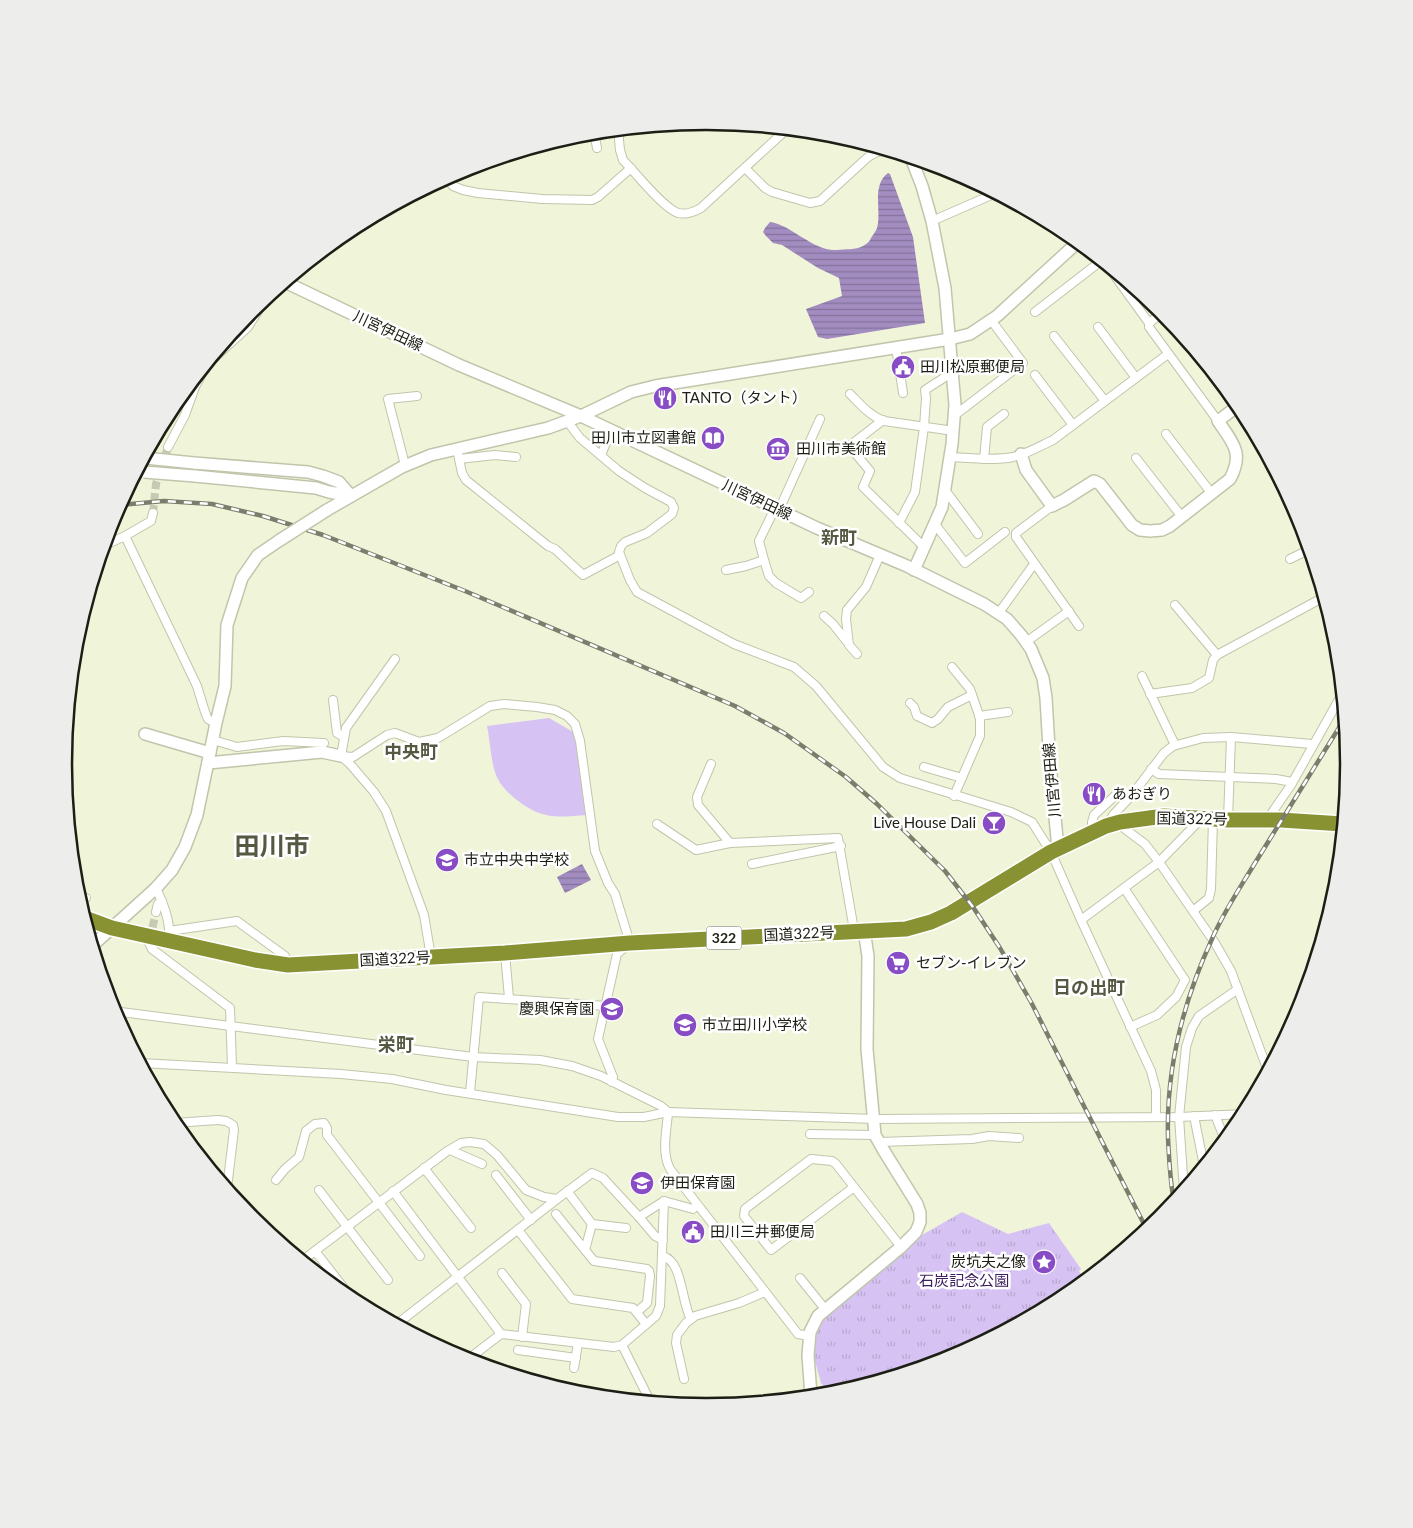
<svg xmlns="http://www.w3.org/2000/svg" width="1413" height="1528" viewBox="0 0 1413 1528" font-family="Lato,'Noto Sans JP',sans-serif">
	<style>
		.park { fill: url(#park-tufts) }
		.pitch { fill: #d7c3f3 }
		.water { fill: url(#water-rules) }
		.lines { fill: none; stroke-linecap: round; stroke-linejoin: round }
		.street-tunnel { stroke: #c6cab2; stroke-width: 8; stroke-dasharray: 8 4; stroke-linecap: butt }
		.street-casing { stroke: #c1c5ab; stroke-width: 10 }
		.secondary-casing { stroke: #c1c5ab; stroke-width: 14 }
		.highway-casing { stroke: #fff; stroke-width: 18 }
		.street { stroke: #fff; stroke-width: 8 }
		.secondary { stroke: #fff; stroke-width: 11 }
		.highway { stroke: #899232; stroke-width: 15 }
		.rail-casing { stroke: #7c7e6d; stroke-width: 4.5 }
		.rail { stroke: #fff; stroke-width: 2.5; stroke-dasharray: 8; stroke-linecap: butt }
		.secondary-bridge-casing { stroke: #c1c5ab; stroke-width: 14; stroke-linecap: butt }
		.secondary-bridge { stroke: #fff; stroke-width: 11 }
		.labels { text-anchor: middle; stroke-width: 5; stroke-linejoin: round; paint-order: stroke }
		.shield { fill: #fff; stroke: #61625a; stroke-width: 1 }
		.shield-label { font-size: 14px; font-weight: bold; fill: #1d1e14 }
		.street-label { font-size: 15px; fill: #1d1e14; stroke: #fff }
		.poi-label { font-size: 15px; fill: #1d1e14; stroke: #fff; text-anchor: start }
		.park-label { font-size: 15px; fill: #3f205f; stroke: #fff }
		.quarter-label { font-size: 18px; font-weight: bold; fill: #565942; stroke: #fff }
		.town-label { font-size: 25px; font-weight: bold; fill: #565942; stroke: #fff }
		.rim { fill: none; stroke: #1d1e14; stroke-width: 2.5 }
	</style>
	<defs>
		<pattern id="park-tufts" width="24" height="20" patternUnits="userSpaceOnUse" patternTransform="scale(1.25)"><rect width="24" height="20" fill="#d7c3f3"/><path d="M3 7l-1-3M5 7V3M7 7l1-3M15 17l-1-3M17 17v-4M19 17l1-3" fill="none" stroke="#b8a7cf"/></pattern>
		<pattern id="water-rules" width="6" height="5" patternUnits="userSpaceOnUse" patternTransform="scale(1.25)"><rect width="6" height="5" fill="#a28cc0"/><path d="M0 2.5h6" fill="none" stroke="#83729b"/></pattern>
	</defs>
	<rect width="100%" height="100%" fill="#f0f5da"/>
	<polygon class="park" points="962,1212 1008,1234 1049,1223 1081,1269 1079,1271 1085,1281 1063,1299 952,1358 830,1395 821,1383 813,1354 814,1332 819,1322 839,1303 922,1235"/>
	<path class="pitch" d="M549 718 575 733 587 815C554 818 539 819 512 796 506 791 499 783 496 775 491 762 490 741 487 726Z"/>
	<g class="water">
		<path d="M888 173 890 174 913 237 925 323 827 339 818 337 806 309 842 296 839 278 818 268 782 245 773 243 766 236 763 232 765 228 770 222C792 225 814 252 837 250 845 249 856 250 863 246 867 244 870 241 871 238 873 235 876 231 877 228 882 210 871 186 888 173Z"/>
		<polygon points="582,864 591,880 565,893 557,877"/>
	</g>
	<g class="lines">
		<g class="street-tunnel">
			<polyline points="153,513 156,484 168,447"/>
			<polyline points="150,939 156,912"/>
		</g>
		<g class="street-casing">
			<g id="street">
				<path d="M618 130 620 150 623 160C635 172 663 208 678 213 686 215 694 212 701 208L787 129"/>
				<polyline points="594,132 597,148"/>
				<polyline points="745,168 765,188 772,192 810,203 820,201 868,157 877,152 886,150"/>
				<polyline points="445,178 453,186 463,190 478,193 542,199 592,200 598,197 631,168"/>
				<polyline points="932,221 996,193"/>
				<polyline points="1107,265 1149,323"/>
				<polyline points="1035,312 1101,261"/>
				<polyline points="1163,312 1149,323 1149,327 1218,421"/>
				<polyline points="1098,327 1136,378"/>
				<polyline points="1054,336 1105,401"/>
				<polyline points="896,347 903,393"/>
				<polyline points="1035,375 1073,425"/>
				<path d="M850 394C861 405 870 416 884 421L954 431"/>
				<polyline points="955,415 1023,363 991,320"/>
				<polyline points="883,420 852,444 855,453 870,471 863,487 924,547"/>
				<polyline points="567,421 580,438 619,471 645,488 671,502 674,508 672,514 647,533 625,542 621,546 619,552 630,580 637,592 734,644 794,667 816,686 883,767 900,778 1011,812 1032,822 1051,852 1081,920 1151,1071 1156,1090 1156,1117"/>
				<polyline points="1166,434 1212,494"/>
				<polyline points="168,447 185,415 195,387 205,368 213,359 248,327 258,311 262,301"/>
				<polyline points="457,449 462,473 466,480 548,546 555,549 583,575 620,555"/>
				<polyline points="601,455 611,431"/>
				<path d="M950 457C971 458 993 461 1013 457 1027 454 1040 446 1053 440L1168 354"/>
				<polyline points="1136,458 1182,517"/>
				<polyline points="459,459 495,455 516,457"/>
				<polyline points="984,459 987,427 1004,414"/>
				<polyline points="405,465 388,399 417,396"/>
				<polyline points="945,490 978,534"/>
				<polyline points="1052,506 1016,533 1016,537 1079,626"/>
				<polyline points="779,510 820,419"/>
				<polyline points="899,523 915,492 924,427 926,398 925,390 953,372"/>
				<polyline points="934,523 965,563 1005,532"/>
				<path d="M125 536 197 686C199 692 206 717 208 719 210 721 213 721 216 723"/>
				<polyline points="105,545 125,536 151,521 153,513"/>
				<polyline points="1290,559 1310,549"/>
				<polyline points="764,560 769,576 776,583 801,598 809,592"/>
				<polyline points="726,570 746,566 764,560 759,541 775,508"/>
				<polyline points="998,614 1034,564"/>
				<polyline points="824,616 833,624 848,643"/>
				<polyline points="1026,642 1069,611"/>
				<polyline points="857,654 849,645 846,619 847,610 866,587 880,555"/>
				<polyline points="1217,655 1324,597"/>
				<polyline points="952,667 970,689 972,695"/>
				<polyline points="1142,676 1175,745"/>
				<polyline points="1150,694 1192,688 1209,678 1213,660 1217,655 1175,605"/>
				<polyline points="333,700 337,733 344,737"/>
				<polyline points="910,703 914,707 917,716 932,723 938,719 948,707 972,695 980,718 980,736 954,796"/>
				<polyline points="979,716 1008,712"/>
				<polyline points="213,740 237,747 283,741 324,743"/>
				<polyline points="341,756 353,757 387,735 395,733 419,742 438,738 490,706 504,704 537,707 555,710 567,716 575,724 580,741 595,851 608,883 615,894 630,943 617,954 598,1039 613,1077 612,1082"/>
				<polyline points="341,756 350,764 374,792 386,811 424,915 431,957"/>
				<polyline points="341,756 346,728 395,659"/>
				<polyline points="711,764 697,797 698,805 730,843 838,838 854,930"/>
				<polyline points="924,767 962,778"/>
				<polyline points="1151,769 1159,774 1276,779 1292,782"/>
				<polyline points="1349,770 1349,763"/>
				<polyline points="1228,820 1231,737"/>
				<polyline points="1267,820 1291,785 1342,694"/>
				<polyline points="1120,822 1125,829 1145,844 1159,862 1215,943 1231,971 1268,1071"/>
				<polyline points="1114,823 1112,817 1114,814 1132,795 1164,753 1173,746 1203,738 1231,737 1312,744"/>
				<polyline points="657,824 696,850 730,843"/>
				<polyline points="1092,832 1092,822 1094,815 1119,792"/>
				<polyline points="752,864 841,846"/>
				<path d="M156 888C162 901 170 919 169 934"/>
				<polyline points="1124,888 1185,980 1176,997 1157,1015 1130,1027"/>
				<polyline points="77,894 86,898"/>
				<polyline points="1193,911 1209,898 1211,889 1213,819"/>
				<polyline points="156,912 158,904 162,901"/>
				<polyline points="1081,920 1159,862 1201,819"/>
				<polyline points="169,931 237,921 285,956 288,965"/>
				<polyline points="149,943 152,949 230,1008 232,1067"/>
				<polyline points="505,953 509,998"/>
				<polyline points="113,1011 473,1057 540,1060 572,1066 601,1076 661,1106 668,1112"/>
				<polyline points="141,1063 341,1074 392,1079 446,1090 618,1117 644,1117 668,1112 876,1119 1179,1117 1245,1114"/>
				<polyline points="470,1093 479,997 606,1006"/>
				<path d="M668 1112C667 1130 661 1152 670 1169L798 1334 809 1336"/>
				<polyline points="1215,1115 1225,1140"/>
				<polyline points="1194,1116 1204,1166"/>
				<polyline points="174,1123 218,1120 226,1121 233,1125 234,1130 227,1188"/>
				<polyline points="810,1134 875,1135"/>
				<polyline points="879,1142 972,1139 989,1136 1019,1138"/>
				<polyline points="450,1150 482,1164"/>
				<polyline points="424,1168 471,1228"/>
				<polyline points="496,1175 531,1220"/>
				<polyline points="276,1180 285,1169 299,1157 306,1131 315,1124 324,1123 327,1128 327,1135 420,1256"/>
				<polyline points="854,1187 771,1250 744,1216 745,1209 811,1159 832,1161 836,1164 901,1247"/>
				<polyline points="319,1190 388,1280"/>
				<polyline points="393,1191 501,1334"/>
				<polyline points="567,1191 592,1224 626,1228"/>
				<polyline points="1184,1191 1179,1117 1186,1047 1192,1028 1199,1016 1238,989"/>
				<polyline points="556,1214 585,1250 592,1224"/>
				<polyline points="639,1217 655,1236 663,1240"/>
				<polyline points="518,1230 572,1299 633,1308 646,1324"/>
				<polyline points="585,1250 594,1261 647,1269 649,1271 650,1276 647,1303 637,1312"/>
				<polyline points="315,1251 354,1301"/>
				<path d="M663 1256C683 1262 681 1302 691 1319"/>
				<polyline points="303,1260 446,1152 461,1143 470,1142 484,1144 497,1155 526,1190 544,1197 557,1199"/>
				<polyline points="502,1273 526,1304 522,1337"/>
				<polyline points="800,1278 825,1309"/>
				<polyline points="397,1324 557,1199 592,1173 603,1178 639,1217 664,1201 693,1209 697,1205"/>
				<polyline points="622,1345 650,1401"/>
				<polyline points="518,1350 576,1358"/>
				<polyline points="467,1360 501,1334 614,1347 622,1345 656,1316 660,1306 664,1201"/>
				<polyline points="574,1368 578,1343"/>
				<polyline points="684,1379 676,1343 677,1335 686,1323 695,1316 739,1303 765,1292"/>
				<polyline points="580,1391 583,1395"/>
			</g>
		</g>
		<g class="secondary-casing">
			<g id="secondary">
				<polyline points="911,158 922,186 932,221 945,288 955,405 952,444 942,507 914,570"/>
				<polyline points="285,282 459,365 581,416 817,528 907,566 984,604 1007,619 1021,635 1031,649 1043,678 1046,698 1050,765 1058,849"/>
				<path d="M1021 454 1026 470 1052 506 1064 500 1094 481 1100 484 1132 525 1140 530 1150 531 1162 530 1170 526 1230 479C1244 453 1233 443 1218 421L1239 405"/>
				<polyline points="194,463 308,472 323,476 339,482 351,496"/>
				<polyline points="195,476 316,488 329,492 351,496"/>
				<polyline points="327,510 402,467 431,455 548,428 581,416 631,392 655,386 950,339 970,334 997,316 1078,242"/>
				<polyline points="145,734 210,753"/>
				<polyline points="208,763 322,752 341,756"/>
				<polyline points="93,945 156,888 172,870 185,847 197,815 216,723 225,686 227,625 242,578 258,555 280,540"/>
				<polyline points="811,1396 808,1355 810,1332 818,1316 901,1247 916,1232 920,1222 920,1213 917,1204 884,1151 875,1135 867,1049 868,956 864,930"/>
			</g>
		</g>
		<g class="highway-casing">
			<polyline id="highway" points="85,918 112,928 255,960 288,965 505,953 630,943 906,929 931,922 951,913 1051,852 1106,826 1120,822 1164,816 1228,820 1281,820 1343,824"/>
		</g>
		<use href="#street" class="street"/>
		<use href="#secondary" class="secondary"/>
		<use href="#highway" class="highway"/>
		<g class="rail-casing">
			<g id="rail">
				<polyline points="120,505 164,501 212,504 263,516 323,535 465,591 735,706 784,733 808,750 846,777 877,804 945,871 973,907 1000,948 1031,1002 1147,1230"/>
				<path d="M1174 1202C1170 1181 1169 1159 1168 1138 1166 1069 1183 1002 1212 939 1223 913 1240 888 1255 863 1285 815 1315 766 1345 718"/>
			</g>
		</g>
		<use href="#rail" class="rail"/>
		<g class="secondary-bridge-casing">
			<g id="secondary-bridge">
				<polyline points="145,458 194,463"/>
				<polyline points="144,472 195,476"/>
				<polyline points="280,540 327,510"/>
			</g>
		</g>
		<use href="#secondary-bridge" class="secondary-bridge"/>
	</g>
	<defs>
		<g id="civic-disc" transform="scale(1.25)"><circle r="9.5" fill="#884dc4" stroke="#fff"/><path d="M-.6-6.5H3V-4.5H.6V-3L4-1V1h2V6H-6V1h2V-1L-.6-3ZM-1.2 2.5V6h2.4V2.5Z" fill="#fff"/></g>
		<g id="restaurant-disc" transform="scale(1.25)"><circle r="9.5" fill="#884dc4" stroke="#fff"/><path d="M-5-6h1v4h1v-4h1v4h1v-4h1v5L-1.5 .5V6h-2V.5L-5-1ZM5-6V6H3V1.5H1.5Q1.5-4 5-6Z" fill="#fff"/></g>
		<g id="library-disc" transform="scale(1.25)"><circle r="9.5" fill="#884dc4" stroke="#fff"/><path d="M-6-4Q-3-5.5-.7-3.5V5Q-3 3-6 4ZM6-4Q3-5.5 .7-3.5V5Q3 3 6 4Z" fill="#fff"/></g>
		<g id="museum-disc" transform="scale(1.25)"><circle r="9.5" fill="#884dc4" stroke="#fff"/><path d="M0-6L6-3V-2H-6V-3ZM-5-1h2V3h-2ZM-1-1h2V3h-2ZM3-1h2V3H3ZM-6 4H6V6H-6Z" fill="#fff"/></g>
		<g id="bar-disc" transform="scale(1.25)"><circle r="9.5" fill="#884dc4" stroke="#fff"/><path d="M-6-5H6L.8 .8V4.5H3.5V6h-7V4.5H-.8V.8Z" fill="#fff"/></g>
		<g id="school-disc" transform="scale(1.25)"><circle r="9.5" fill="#884dc4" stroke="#fff"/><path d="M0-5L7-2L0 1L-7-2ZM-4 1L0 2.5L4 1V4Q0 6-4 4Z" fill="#fff"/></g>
		<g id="supermarket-disc" transform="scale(1.25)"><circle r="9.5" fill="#884dc4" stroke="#fff"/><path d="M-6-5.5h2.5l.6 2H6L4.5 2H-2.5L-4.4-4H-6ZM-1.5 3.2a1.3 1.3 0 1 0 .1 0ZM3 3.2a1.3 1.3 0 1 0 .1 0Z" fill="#fff"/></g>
		<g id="sight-disc" transform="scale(1.25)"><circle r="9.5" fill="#884dc4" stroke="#fff"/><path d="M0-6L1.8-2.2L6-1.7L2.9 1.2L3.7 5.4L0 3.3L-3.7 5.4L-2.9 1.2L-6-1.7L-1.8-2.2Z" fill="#fff"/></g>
	</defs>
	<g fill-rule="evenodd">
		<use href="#civic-disc" x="903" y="367"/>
		<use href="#restaurant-disc" x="665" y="398"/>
		<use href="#library-disc" x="713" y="438"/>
		<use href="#museum-disc" x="778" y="449"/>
		<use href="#restaurant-disc" x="1094" y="794"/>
		<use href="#bar-disc" x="994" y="823"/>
		<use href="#school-disc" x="447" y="860"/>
		<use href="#supermarket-disc" x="898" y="963"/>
		<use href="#school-disc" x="612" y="1009"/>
		<use href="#school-disc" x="685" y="1025"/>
		<use href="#school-disc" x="642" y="1183"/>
		<use href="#civic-disc" x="693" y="1232"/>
		<use href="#sight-disc" x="1044" y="1262"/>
	</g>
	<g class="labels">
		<rect class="shield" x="706.5" y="926.5" width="35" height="23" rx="4"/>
		<g class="shield-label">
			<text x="724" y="943">322</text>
		</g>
		<g class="street-label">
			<text transform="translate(388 331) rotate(25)" y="5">川宮伊田線</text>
			<text transform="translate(757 500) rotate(25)" y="5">川宮伊田線</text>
			<text transform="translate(1052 780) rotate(-95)" y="5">川宮伊田線</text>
			<text transform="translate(1192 819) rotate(1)" y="5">国道322号</text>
			<text transform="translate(799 934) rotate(-3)" y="5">国道322号</text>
			<text transform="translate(395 959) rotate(-3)" y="5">国道322号</text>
		</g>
		<g class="poi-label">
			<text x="920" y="372">田川松原郵便局</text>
			<text x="682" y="403">TANTO（タント）</text>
			<text x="696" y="443" text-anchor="end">田川市立図書館</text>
			<text x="796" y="454">田川市美術館</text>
			<text x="1112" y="799">あおぎり</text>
			<text x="976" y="828" text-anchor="end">Live House Dali</text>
			<text x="464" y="865">市立中央中学校</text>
			<text x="916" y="968">セブン-イレブン</text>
			<text x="594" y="1014" text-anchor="end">慶興保育園</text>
			<text x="702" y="1030">市立田川小学校</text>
			<text x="660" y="1188">伊田保育園</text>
			<text x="710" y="1237">田川三井郵便局</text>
			<text x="1026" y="1267" text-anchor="end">炭坑夫之像</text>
		</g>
		<g class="park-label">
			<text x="964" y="1286">石炭記念公園</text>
		</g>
		<g class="quarter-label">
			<text x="839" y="544">新町</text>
			<text x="411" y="758">中央町</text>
			<text x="1089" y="994">日の出町</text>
			<text x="396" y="1051">栄町</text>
		</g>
		<g class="town-label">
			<text x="272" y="855">田川市</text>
		</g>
	</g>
	<path d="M0 0H1413V1528H0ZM72 764a634 634 0 1 1 1268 0a634 634 0 1 1-1268 0Z" fill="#ededec" fill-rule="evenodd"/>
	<path class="rim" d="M72 764a634 634 0 1 1 1268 0a634 634 0 1 1-1268 0Z"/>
</svg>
